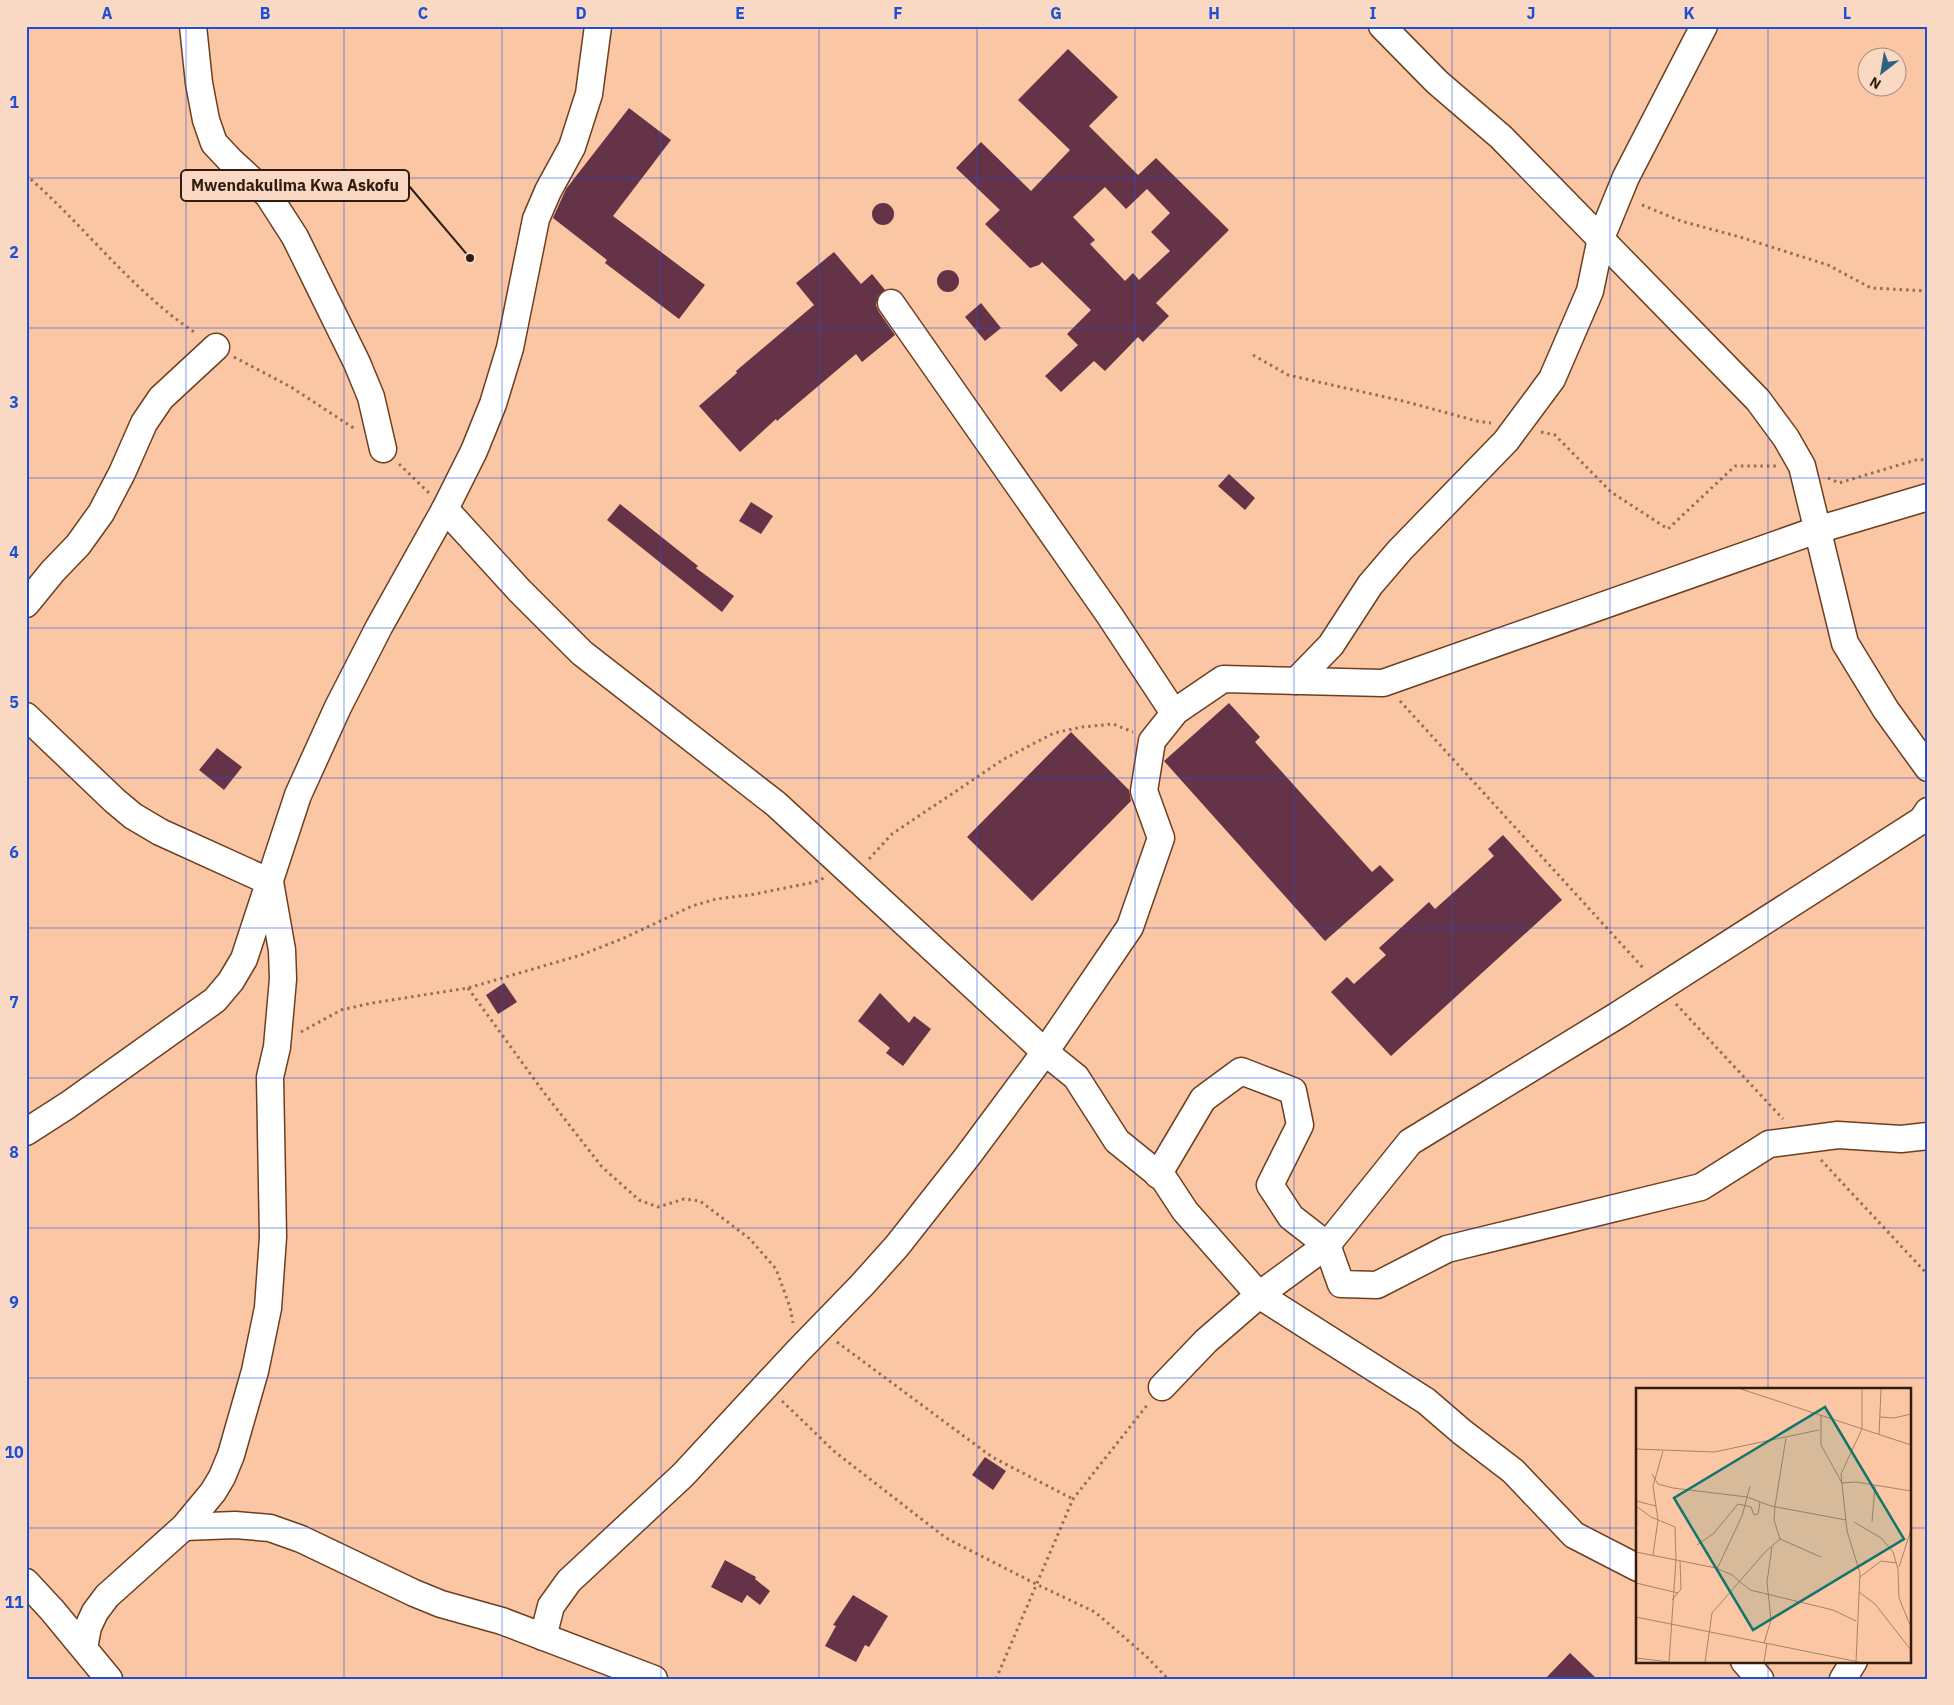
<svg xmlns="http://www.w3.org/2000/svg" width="1954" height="1705" viewBox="0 0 1954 1705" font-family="'IBM Plex Sans',sans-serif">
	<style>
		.building { fill: #643348; fill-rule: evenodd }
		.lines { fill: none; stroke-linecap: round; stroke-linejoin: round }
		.minor-casing { stroke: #6c3f20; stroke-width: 29 }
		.path { stroke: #936f58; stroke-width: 3; stroke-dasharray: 2.5 4; stroke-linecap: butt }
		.minor { stroke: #fff; stroke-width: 26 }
		.grid { fill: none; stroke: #1d4ed8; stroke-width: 1; stroke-opacity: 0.55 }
		.inset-road { fill: none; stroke: #aa8268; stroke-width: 1 }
		.view { fill: #0f766e; fill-opacity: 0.15; stroke: #0f766e; stroke-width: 2.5 }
		.inset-edge { fill: none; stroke: #301d10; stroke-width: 2.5 }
		.leader { fill: none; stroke: #301d10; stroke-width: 2 }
		.callout-dot { fill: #301d10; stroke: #f9d8c4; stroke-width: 2 }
		.callout { fill: #f9d8c4; stroke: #301d10; stroke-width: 2 }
		.callout-label { font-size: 16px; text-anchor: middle; font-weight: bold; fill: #301d10 }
		.neatline { fill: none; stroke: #1d4ed8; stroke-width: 2 }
		.grid-label { font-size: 16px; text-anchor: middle; font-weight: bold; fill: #1d4ed8 }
	</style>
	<rect width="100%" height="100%" fill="#fbc6a3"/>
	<g class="building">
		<path d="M1068 49 1118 97 1089 126 1138 175 1156 158 1229 230 1156 303 1169 316 1143 342 1138 337 1105 371 1094 361 1061 392 1045 376 1078 345 1067 334 1091 310 1042 262 1039 265 1030 268 985 224 1000 210 956 168 981 142 1031 191 1070 150 1018 100ZM1105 187 1126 209 1147 189 1170 213 1151 232 1170 251 1139 280 1133 273 1125 281 1090 244 1095 240 1073 217Z"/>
		<polygon points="629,108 671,140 613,216 705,285 679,319 605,263 607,260 553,218 566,189"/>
		<circle cx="883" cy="214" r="11"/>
		<polygon points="834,252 861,284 872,274 885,290 878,296 876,305 879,312 895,335 862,362 856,354 777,421 776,419 740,452 699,406 737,373 736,371 814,305 796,283"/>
		<circle cx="948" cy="281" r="11"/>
		<polygon points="981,303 1001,328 985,341 965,317"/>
		<polygon points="1229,474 1255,498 1245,510 1218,486"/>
		<polygon points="751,502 773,516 761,534 739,521"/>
		<polygon points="620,504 698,566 696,568 734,596 722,612 607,520"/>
		<polygon points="1229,703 1260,737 1255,742 1372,872 1380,865 1394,880 1325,941 1164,761"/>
		<polygon points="1071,732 1129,790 1131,801 1032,901 967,837"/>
		<polygon points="217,748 242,767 224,790 199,770"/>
		<polygon points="1503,835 1562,900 1391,1056 1331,992 1347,977 1354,984 1386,955 1379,948 1429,902 1435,909 1494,856 1488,849"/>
		<polygon points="504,983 517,1002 498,1014 486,995"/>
		<polygon points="880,993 909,1023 914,1016 931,1029 903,1066 886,1053 890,1048 858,1021"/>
		<polygon points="985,1457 1006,1471 993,1490 972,1475"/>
		<polygon points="725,1560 756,1577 755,1579 770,1591 760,1605 747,1595 742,1603 711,1587"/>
		<polygon points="853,1595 888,1616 869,1647 865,1645 856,1662 825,1646 836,1626 833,1625"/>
		<polygon points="1570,1653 1597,1679 1545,1679"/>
	</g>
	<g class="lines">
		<g class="minor-casing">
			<g id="minor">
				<polyline points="193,26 199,83 206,120 214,143 230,160 268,195 295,237 357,363 371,397 383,449"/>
				<polyline points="1382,26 1437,82 1501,137 1758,400 1786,438 1802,466 1845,643 1886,710 1928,768"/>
				<polyline points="891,303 1110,616 1168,704 1176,711"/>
				<polyline points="445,509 519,590 582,653 776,804 1045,1052 1076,1077 1117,1141 1164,1179 1185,1211 1259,1295 1426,1401 1462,1432 1513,1471 1574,1535 1638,1568"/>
				<polyline points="26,604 53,571 78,545 101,513 122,473 144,423 161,398 216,347"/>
				<polyline points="1296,681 1331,645 1370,585 1400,550 1506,441 1552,379 1590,291 1601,238 1626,177 1704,26"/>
				<polyline points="26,716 115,801 133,816 160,832 270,882 282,950 283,979 277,1047 270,1077 273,1237 268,1308 255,1371 231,1455 222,1477 213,1492 184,1527 107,1596 95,1612 88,1627 84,1648"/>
				<polyline points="26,1132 68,1105 215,1000 231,981 244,959 298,795 338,707 379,627 445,509 474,451 493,404 510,348 536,219 548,191 572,147 589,94 598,26"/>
				<polyline points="1158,1175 1203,1099 1241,1071 1293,1091 1300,1125 1270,1185 1291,1217 1327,1245 1341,1284 1377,1285 1447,1249 1701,1187 1769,1144 1838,1135 1901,1139 1928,1136"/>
				<polyline points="1162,1387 1206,1341 1259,1295 1327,1245 1410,1142 1618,1015 1922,820 1928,811"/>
				<polyline points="184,1527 235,1525 270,1528 301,1539 414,1593 441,1604 502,1621 654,1679"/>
				<polyline points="26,1582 52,1610 109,1679"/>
				<polyline points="543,1637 551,1606 569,1581 683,1475 798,1351 862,1285 897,1246 967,1157 1045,1052 1130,927 1161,838 1144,791 1152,741 1176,711 1223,679 1383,683 1817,530 1928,497"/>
				<polyline points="1744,1661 1760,1679"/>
				<polyline points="1843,1679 1854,1661"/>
			</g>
		</g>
		<g class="path">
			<path d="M26 175C85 226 132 291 197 334"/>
			<polyline points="1642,205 1681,221 1740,237 1828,265 1871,288 1928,291"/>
			<polyline points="1253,355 1288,375 1403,401 1477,421 1491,423"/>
			<polyline points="234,357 291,387 355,429"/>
			<polyline points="1541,432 1555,435 1611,492 1668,529 1735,466 1777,466"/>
			<polyline points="399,464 429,493"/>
			<polyline points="1828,478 1839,483 1919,459 1928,461"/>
			<polyline points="1400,701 1645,970"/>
			<polyline points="869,859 892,834 1004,759 1054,733 1082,727 1113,724 1133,732"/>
			<polyline points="468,988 542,1090 602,1167 639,1200 658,1207 684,1199 700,1201 750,1239 776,1269 790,1307 793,1323"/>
			<polyline points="1676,1004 1783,1119"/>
			<polyline points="301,1032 341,1010 372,1003 468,988 581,955 624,938 692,906 716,899 750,895 815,882 824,878"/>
			<polyline points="1821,1160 1928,1275"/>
			<polyline points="837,1342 992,1457 1073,1499"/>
			<polyline points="782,1401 835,1452 946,1538 1036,1584 1095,1612 1146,1656 1168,1679"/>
			<polyline points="996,1679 1073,1499 1148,1404"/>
		</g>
		<use href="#minor" class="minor"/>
	</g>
	<path class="grid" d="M186 26V1679M344 26V1679M502 26V1679M661 26V1679M819 26V1679M977 26V1679M1135 26V1679M1294 26V1679M1452 26V1679M1610 26V1679M1768 26V1389M26 178H1928M26 328H1928M26 478H1928M26 628H1928M26 778H1928M26 928H1928M26 1078H1928M26 1228H1928M26 1378H1928M26 1528H1638M1910 1528H1928M1768 1661V1679"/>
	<g transform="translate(1636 1388)">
		<rect width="275" height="275" fill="#fbc6a3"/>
		<path class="inset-road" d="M105 1 275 57M185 27V57L206 95 220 94 275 103M244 29 258 30 275 26M243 47 245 1M0 61 78 64 183 42M16 86 22 96 37 100 111 109 135 118 210 132M0 113 20 118M0 118 15 129 39 139 40 172 33 274M218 134 245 150 257 164 262 181 263 210 275 239M236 134 239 98M144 151 185 169M61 157 78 145 102 116 115 119 118 127 122 126 124 114M0 164 80 180 96 187 114 202 197 222 220 233M17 167 22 132 17 98 27 63M263 179 275 142M81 181 106 128 114 98M224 189 245 173 261 175M0 195 42 205M223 204 239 216 275 262M36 212 45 201 44 173M0 229 223 274M128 255 135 232 131 194 136 159M0 270 33 274M69 274 76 225 130 163 144 151 138 132 139 118 150 50M128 274 131 255M220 274 224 185 211 143 205 86 226 41V1"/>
		<path class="view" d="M189 19 268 151 117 242 38 110Z"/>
		<rect width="275" height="275" class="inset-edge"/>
	</g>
	<path class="leader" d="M470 258L409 186"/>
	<circle class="callout-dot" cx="470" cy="258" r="5"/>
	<rect class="callout" x="181" y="170" width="228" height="31" rx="5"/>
	<g class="callout-label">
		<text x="295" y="191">Mwendakulima Kwa Askofu</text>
	</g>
	<rect width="1954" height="1705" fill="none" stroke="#f9d8c4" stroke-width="55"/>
	<g transform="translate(1882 72) rotate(211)"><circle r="24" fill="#f9d8c4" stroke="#a98d7c"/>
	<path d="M0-4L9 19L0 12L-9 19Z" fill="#2e637f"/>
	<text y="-8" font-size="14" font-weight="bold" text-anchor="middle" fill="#301d10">N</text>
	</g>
	<rect x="28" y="28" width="1898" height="1650" class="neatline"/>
	<g class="grid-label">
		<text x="107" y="19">A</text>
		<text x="265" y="19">B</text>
		<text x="423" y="19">C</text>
		<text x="581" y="19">D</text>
		<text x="740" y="19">E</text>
		<text x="898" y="19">F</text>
		<text x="1056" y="19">G</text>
		<text x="1214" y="19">H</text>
		<text x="1373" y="19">I</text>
		<text x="1531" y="19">J</text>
		<text x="1689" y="19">K</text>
		<text x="1847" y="19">L</text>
		<text x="14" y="108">1</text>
		<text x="14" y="258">2</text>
		<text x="14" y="408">3</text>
		<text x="14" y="558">4</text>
		<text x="14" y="708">5</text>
		<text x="14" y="858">6</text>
		<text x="14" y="1008">7</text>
		<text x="14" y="1158">8</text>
		<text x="14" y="1308">9</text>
		<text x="14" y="1458">10</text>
		<text x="14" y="1608">11</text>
	</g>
</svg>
